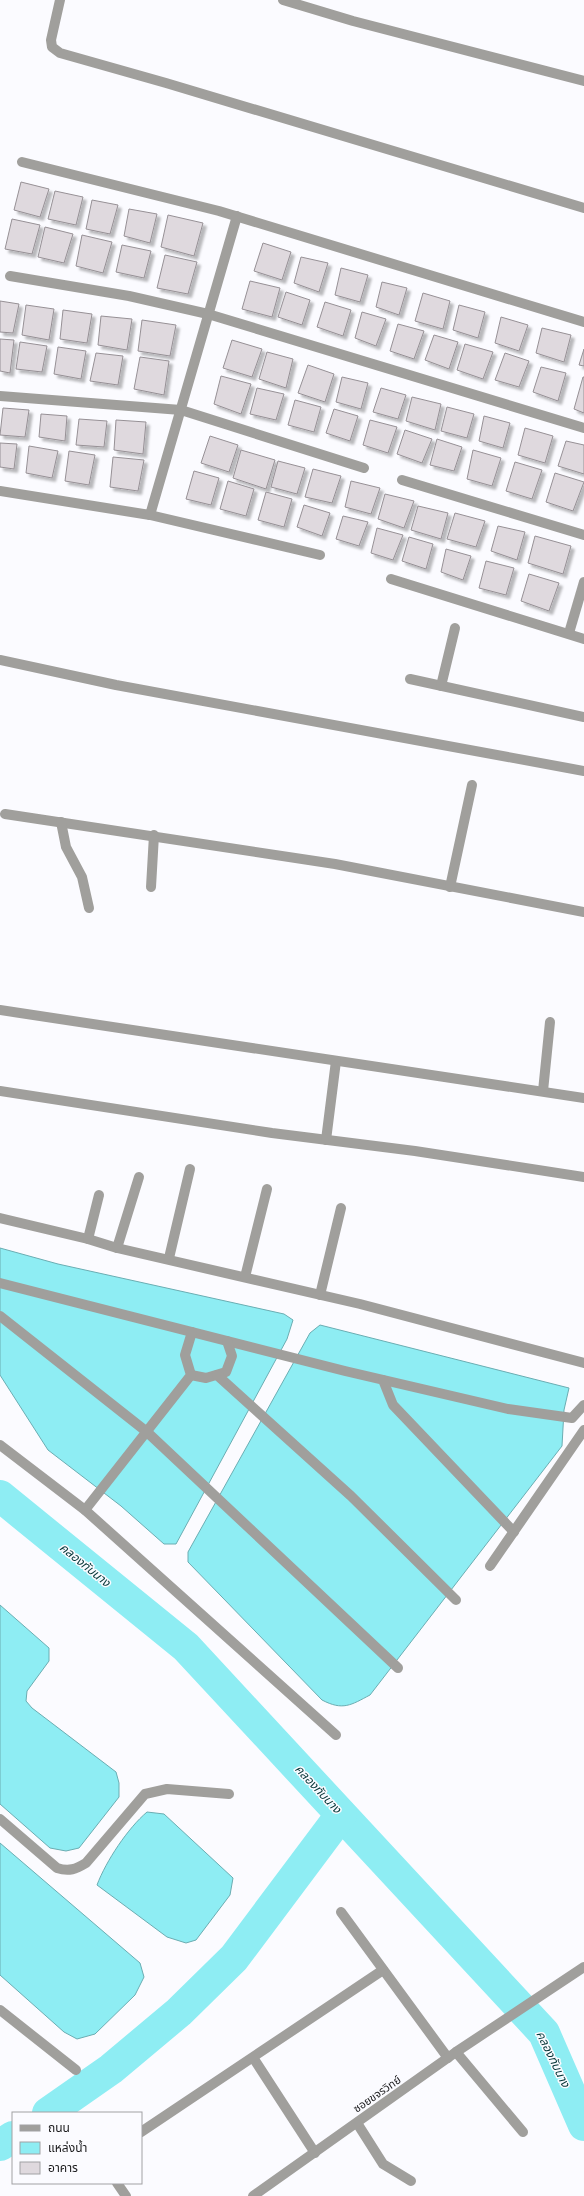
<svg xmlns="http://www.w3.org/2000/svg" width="584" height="2196" viewBox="0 0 584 2196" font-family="Mulish,'Noto Sans Thai',sans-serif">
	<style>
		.water { fill: #8eedf3; stroke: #6badb2 }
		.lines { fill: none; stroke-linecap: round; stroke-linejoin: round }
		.river { stroke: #8eedf3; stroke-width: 32 }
		.building { fill: #dfd9de; stroke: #969095; filter: url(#shadow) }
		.minor { stroke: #a09f9c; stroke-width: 10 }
		.labels { text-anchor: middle; stroke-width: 3; stroke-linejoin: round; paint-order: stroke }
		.street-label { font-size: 11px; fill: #19191b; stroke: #fbfbff }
		.water-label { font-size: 12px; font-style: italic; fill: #063739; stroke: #fbfbff }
	</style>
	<defs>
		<filter id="shadow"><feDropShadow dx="3.5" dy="3.5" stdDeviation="1" flood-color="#0004"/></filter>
	</defs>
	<rect width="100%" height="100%" fill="#fbfbff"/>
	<g class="water">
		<polygon points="0,1248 58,1264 284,1314 293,1320 287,1339 176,1544 164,1544 121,1506 48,1450 0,1375"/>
		<path d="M320 1325 569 1388 564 1410 562 1446 370 1695C351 1705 343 1711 322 1700L188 1562V1552L310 1333Z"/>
		<polygon points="0,1605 49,1648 49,1661 27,1691 26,1701 32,1708 116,1772 119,1783 119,1797 79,1848 66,1851 50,1848 0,1804"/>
		<path d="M147 1812 164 1814 233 1878 230 1895 196 1940 186 1943 167 1937 97 1885C106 1861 128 1828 147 1812Z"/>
		<polygon points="0,1843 140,1963 144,1977 135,1995 95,2034 77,2039 64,2032 0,1975"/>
	</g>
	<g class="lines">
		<g class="river">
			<polyline points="0,1496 186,1647 544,2033 584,2125"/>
			<polyline points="48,2113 111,2069 179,2012 234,1958 341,1815"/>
			<polyline points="0,2145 13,2137"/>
		</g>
	</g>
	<g class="building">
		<polygon points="21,182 49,189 40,217 14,210"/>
		<polygon points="55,191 83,197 76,225 48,219"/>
		<polygon points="92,200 118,205 110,234 86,229"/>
		<polygon points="129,209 157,214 150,243 124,236"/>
		<polygon points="168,215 203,223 194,256 161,247"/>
		<polygon points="12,219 40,225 32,254 5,249"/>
		<polygon points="45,227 73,234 64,263 38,257"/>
		<polygon points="82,235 112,242 103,273 76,266"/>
		<polygon points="263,243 291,252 282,280 254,271"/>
		<polygon points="122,245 151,251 144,278 116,272"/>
		<polygon points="165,255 197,262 188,294 157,288"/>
		<polygon points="301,257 328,263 319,292 294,283"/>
		<polygon points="341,268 368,275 360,302 335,295"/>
		<polygon points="250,281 280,288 272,317 242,309"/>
		<polygon points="382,282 407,288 399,315 376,307"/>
		<polygon points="286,292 310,300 302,325 278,317"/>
		<polygon points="423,293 450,301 443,329 415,321"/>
		<polygon points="0,301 19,304 13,333 0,332"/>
		<polygon points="325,302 351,310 343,336 317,327"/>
		<polygon points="26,305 54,309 49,340 22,335"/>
		<polygon points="459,305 485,312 478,338 453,330"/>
		<polygon points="63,310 92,314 87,343 60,339"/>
		<polygon points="362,312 386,319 376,346 355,338"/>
		<polygon points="101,316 132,319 127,350 98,345"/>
		<polygon points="501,317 528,325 519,351 495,343"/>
		<polygon points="142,320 176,325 170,356 138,351"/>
		<polygon points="398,324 424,331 414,359 390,351"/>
		<polygon points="542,328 571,335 564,362 536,353"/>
		<polygon points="434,335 458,342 449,369 425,360"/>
		<polygon points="0,339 14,340 10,373 0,371"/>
		<polygon points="232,340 262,349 252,377 223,368"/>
		<polygon points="20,342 47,346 42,372 16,369"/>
		<polygon points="465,344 493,352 483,379 457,370"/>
		<polygon points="58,347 86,351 81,379 54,374"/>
		<polygon points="584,349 584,366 579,365"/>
		<polygon points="267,352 293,359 286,388 259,379"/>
		<polygon points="96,353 123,356 118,385 90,381"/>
		<polygon points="505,353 529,361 519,387 495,380"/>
		<polygon points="140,357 169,361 164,395 134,389"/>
		<polygon points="308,365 334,374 325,402 298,393"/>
		<polygon points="541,367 566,373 558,401 533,392"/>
		<polygon points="221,376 251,384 241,414 214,404"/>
		<polygon points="342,377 368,383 361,409 336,402"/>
		<polygon points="583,377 584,377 584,413 574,409"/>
		<polygon points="257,388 284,394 276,420 250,414"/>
		<polygon points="381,388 406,395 398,419 373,412"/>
		<polygon points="412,397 441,404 435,430 406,421"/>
		<polygon points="295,400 321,407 314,432 288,425"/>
		<polygon points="447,407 474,414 467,438 441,431"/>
		<polygon points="3,408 29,410 25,437 0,435"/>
		<polygon points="334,409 358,416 350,441 326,433"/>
		<polygon points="41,414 67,416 65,441 39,437"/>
		<polygon points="484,416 510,423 503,448 479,441"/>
		<polygon points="79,419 107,421 104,447 76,445"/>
		<polygon points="116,420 146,422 143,454 114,450"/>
		<polygon points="370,420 397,427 388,453 363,445"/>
		<polygon points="525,428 553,436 545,463 518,455"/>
		<polygon points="405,430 432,439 422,463 397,454"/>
		<polygon points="210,436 238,445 229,472 201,463"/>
		<polygon points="437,439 462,447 454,471 430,465"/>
		<polygon points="566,441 584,445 584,474 558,466"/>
		<polygon points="0,443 17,444 14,469 0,467"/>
		<polygon points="29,446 58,451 52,478 26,473"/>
		<polygon points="241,450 275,460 266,489 233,478"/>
		<polygon points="473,450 501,458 492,486 467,479"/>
		<polygon points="69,451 95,455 89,485 65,481"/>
		<polygon points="113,457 144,460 138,491 110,487"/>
		<polygon points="278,461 305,468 297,494 271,487"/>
		<polygon points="515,462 542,470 532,499 506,491"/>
		<polygon points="313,469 341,476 332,503 305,497"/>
		<polygon points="194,471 219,478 211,505 186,499"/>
		<polygon points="555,473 584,482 573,511 546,502"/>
		<polygon points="228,481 254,489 246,516 220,509"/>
		<polygon points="351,481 380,488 371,514 345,507"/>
		<polygon points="266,492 292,499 284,527 258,520"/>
		<polygon points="385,494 414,501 404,528 378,519"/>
		<polygon points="304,505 330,513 322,536 297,527"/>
		<polygon points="418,506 448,513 441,539 411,530"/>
		<polygon points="455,513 485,521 476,547 447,539"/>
		<polygon points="343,516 368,522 359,546 336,539"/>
		<polygon points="498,526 525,532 517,560 491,551"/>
		<polygon points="377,528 403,535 393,560 371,553"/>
		<polygon points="535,536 571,546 563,574 528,563"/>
		<polygon points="409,537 433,544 426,569 402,561"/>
		<polygon points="446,549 471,556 463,580 441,572"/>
		<polygon points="486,561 514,568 506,595 479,588"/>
		<polygon points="529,574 559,583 549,611 521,601"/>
	</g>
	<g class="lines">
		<g class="minor">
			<polyline points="60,0 51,40 52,47 60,53 166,83 584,208"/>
			<polyline points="283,0 353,21 584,81"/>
			<polyline points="22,162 219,211 584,322"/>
			<polyline points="10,276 129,296 208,314 584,428"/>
			<polyline points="0,396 181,410 364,468"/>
			<polyline points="402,480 584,535"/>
			<polyline points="0,491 150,515 320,555"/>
			<polyline points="150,515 237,216"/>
			<polyline points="391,579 584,639"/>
			<polyline points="569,633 584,582"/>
			<polyline points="0,660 116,685 584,771"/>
			<polyline points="410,679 584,717"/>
			<polyline points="441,686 455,628"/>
			<polyline points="5,814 335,864 584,912"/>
			<polyline points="61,822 66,847 82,877 89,908"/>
			<polyline points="151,887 154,835"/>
			<polyline points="450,887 472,785"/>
			<polyline points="0,1010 584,1098"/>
			<polyline points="0,1091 272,1133 415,1151 584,1177"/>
			<polyline points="543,1091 550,1022"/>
			<polyline points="326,1140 336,1061"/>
			<polyline points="0,1218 88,1239 117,1248 360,1304 584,1363"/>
			<polyline points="88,1239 99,1195"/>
			<polyline points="117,1248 139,1177"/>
			<polyline points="169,1258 190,1169"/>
			<polyline points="245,1277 267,1189"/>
			<polyline points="0,1283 345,1371 508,1409 572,1418 584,1405"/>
			<polyline points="320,1295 341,1208"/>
			<polyline points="0,1316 147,1432 398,1668"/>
			<polyline points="191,1375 206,1378 226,1372 232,1356 227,1341"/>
			<polyline points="217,1375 351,1496 456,1600"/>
			<polyline points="383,1380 393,1405 514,1532"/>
			<polyline points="0,1445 85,1510 336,1735"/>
			<polyline points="85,1510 191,1375 185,1355 192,1332"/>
			<polyline points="490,1566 584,1430"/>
			<path d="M0 1819 57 1868C69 1872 76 1869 86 1863L145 1794 167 1789 229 1794"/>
			<polyline points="341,1912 448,2058"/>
			<polyline points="0,2010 76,2070"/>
			<polyline points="456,2052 523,2132"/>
			<polyline points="254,2059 315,2153"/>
			<polyline points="357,2123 383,2164 411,2181"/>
			<polyline points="141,2132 383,1970"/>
			<polyline points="117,2183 126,2196"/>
			<polyline points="253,2196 456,2052 584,1967"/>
		</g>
	</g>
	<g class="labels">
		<g class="street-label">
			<text transform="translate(377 2094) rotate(-35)" y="4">ซอยขจรวิทย์</text>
		</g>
		<g class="water-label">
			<text transform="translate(85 1565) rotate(39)" y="4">คลองทับนาง</text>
			<text transform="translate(318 1789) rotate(47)" y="4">คลองทับนาง</text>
			<text transform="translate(553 2059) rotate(64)" y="4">คลองทับนาง</text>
		</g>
	</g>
	<rect x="12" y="2112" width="130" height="72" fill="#fbfbff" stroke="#a1a1a4"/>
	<rect x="20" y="2125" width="20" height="6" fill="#a09f9c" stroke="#a1a1a4"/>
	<text x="48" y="2132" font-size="12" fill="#19191b">ถนน</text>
	<rect x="20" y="2142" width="20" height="12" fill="#8eedf3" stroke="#a1a1a4"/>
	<text x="48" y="2152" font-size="12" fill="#19191b">แหล่งน้ำ</text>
	<rect x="20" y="2162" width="20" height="12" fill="#dfd9de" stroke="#a1a1a4"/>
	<text x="48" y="2172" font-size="12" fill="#19191b">อาคาร</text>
</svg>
